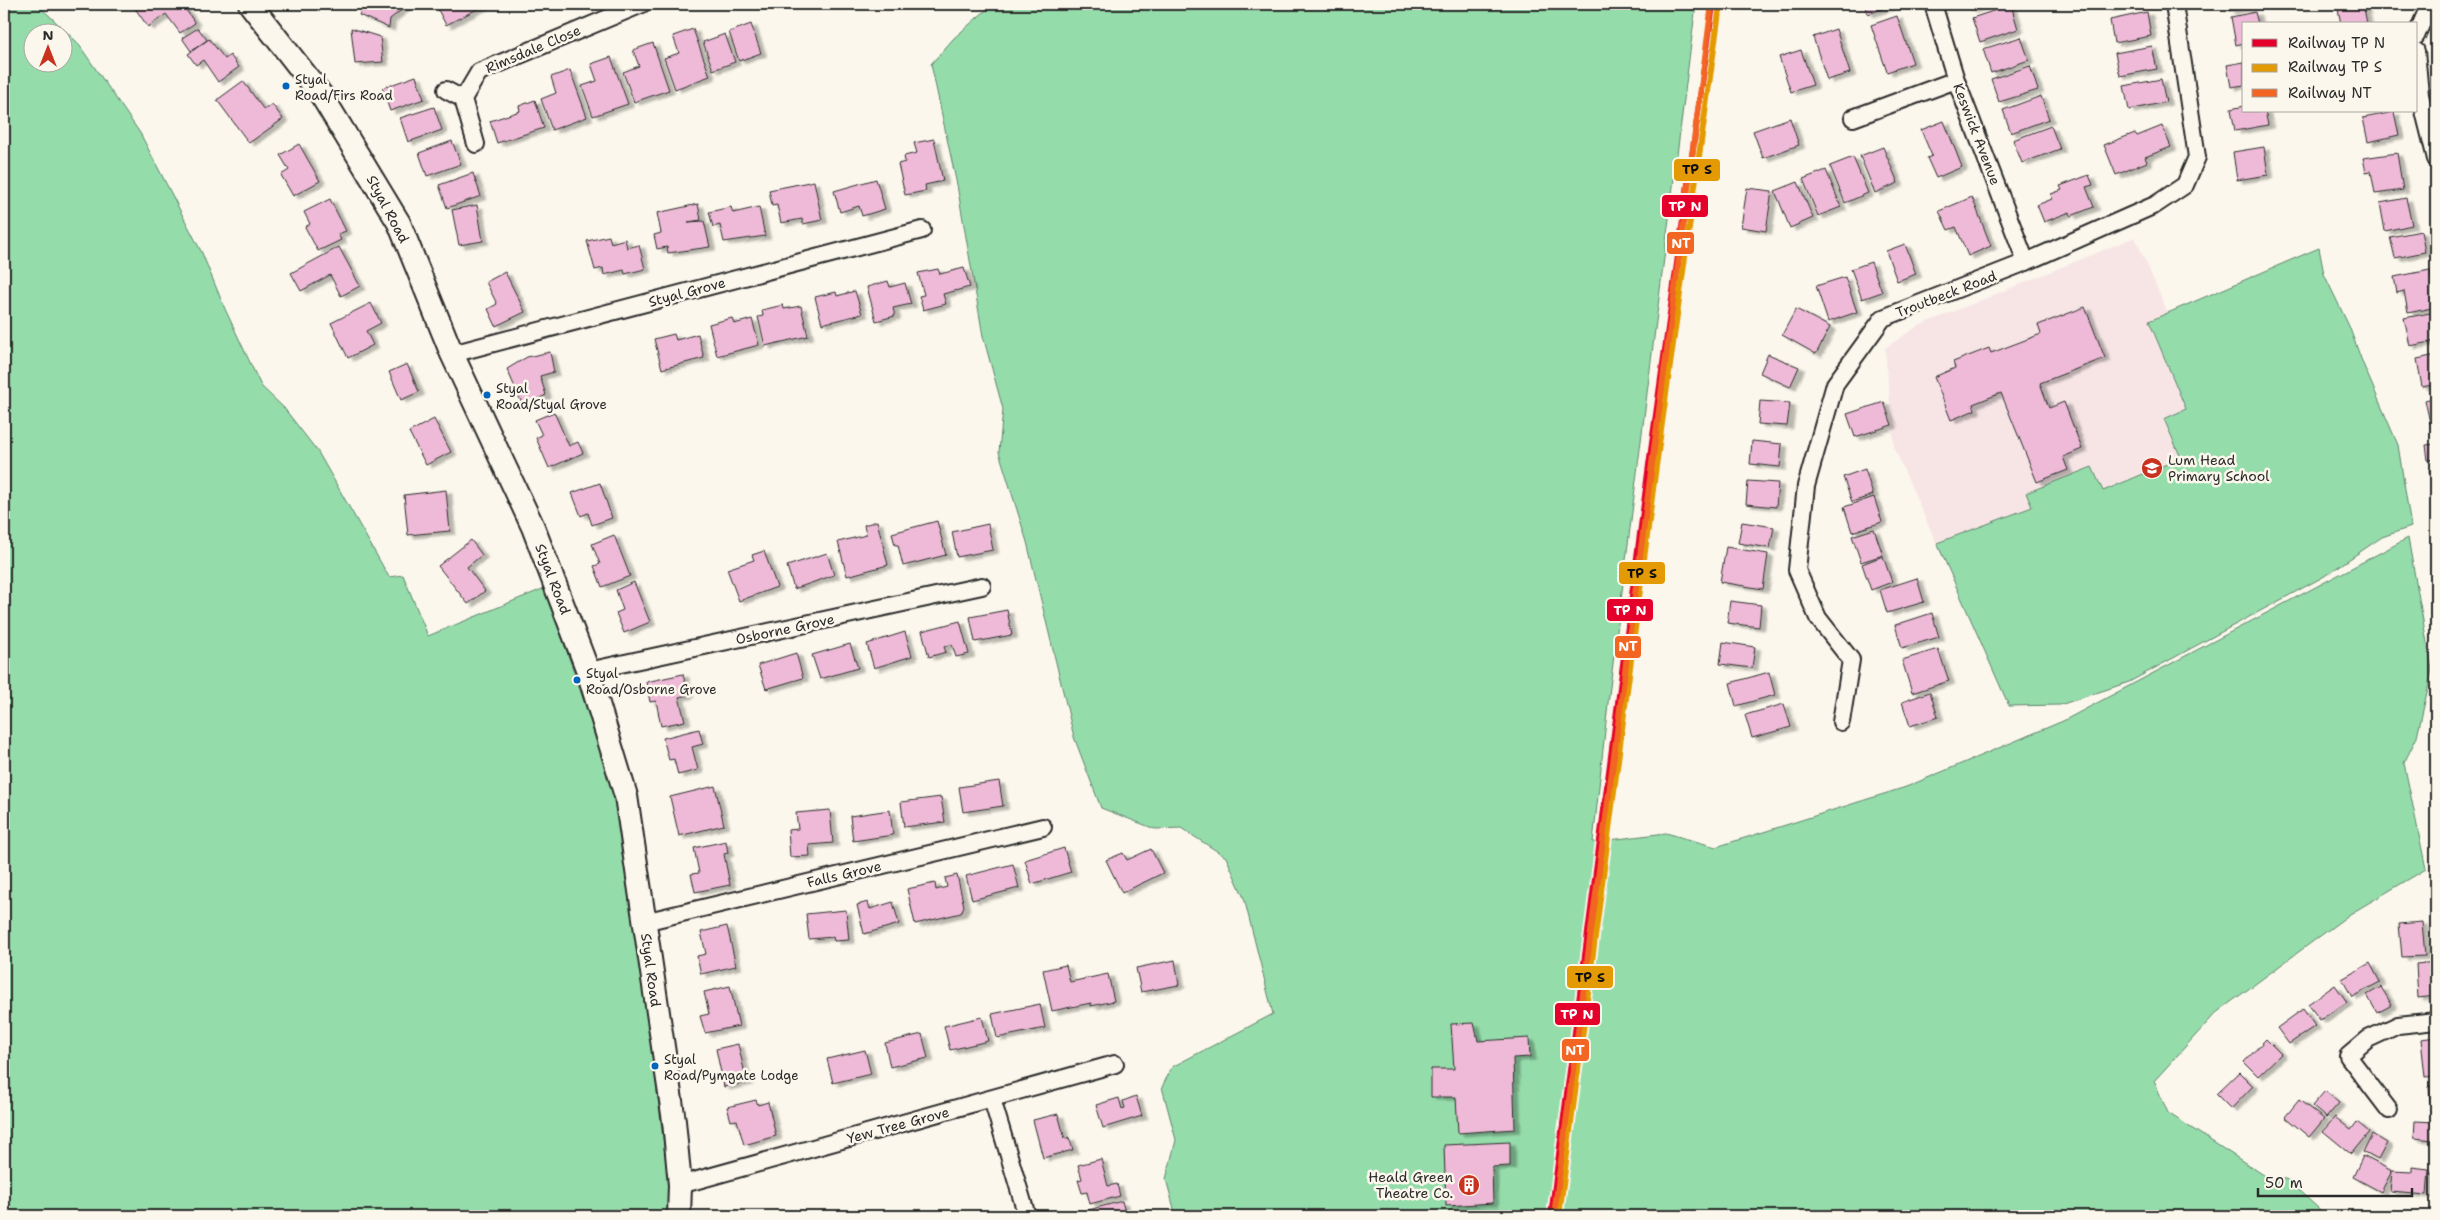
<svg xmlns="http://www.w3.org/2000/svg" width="2440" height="1220" viewBox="0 0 2440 1220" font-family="'Shantell Sans',sans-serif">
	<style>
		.built { fill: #f7e5e6 }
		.green { fill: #95dcab; stroke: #60846b; fill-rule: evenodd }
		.building { fill: #eebad7; stroke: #2b2b2b; filter: url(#shadow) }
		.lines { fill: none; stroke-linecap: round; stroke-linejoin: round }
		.street-casing { stroke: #2b2b2b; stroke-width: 20 }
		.secondary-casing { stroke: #2b2b2b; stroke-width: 26 }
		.street { stroke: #fbf7ec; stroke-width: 16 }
		.secondary { stroke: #fbf7ec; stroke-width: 22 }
		.rail-1-casing { stroke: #fbf7ec; stroke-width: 10 }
		.rail-2-casing { stroke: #fbf7ec; stroke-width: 10 }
		.rail-3-casing { stroke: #fbf7ec; stroke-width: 10 }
		.rail-1 { stroke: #e4002b; stroke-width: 6 }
		.rail-2 { stroke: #e39a04; stroke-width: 6 }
		.rail-3 { stroke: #f26522; stroke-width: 6 }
		.bus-dot { fill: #0065bd; stroke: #fbf7ec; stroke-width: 2 }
		.labels { text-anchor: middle; stroke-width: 5; stroke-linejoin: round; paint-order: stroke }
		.bus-label { font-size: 13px; fill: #2b2b2b; stroke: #fbf7ec; text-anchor: start }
		.street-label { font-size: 14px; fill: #2b2b2b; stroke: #fbf7ec }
		.poi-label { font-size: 14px; fill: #2b2b2b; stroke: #fbf7ec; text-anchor: start }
		.line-badge { stroke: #fbf7ec; stroke-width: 2 }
		.badge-label { font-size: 14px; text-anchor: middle; font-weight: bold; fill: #fff }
		.pale-badge-label { font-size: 14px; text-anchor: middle; font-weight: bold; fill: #111 }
	</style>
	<defs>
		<filter id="shadow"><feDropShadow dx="5.5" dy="3" stdDeviation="1" flood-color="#0004"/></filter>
	</defs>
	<rect width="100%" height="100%" fill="#fbf7ec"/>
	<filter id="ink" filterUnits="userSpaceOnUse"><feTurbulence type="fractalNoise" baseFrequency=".02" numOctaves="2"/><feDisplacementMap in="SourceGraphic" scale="10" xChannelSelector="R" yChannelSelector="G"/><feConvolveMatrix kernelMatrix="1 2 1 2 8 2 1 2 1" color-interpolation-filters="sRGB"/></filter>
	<g filter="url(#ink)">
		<polygon class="built" points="2135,237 2168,313 2319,248 2324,274 2349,326 2363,364 2398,445 2411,527 2382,537 2323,577 2129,682 2060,705 2009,706 1894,448 1885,348 1918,326"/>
		<g class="green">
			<path d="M4 4H37L77 42 140 133 202 253 225 309 261 386 284 408 318 452 389 577 403 575 428 636 545 588 613 786 643 976 669 1187 667 1216H4ZM32 32H62V62H32Z"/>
			<polygon points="993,4 1696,4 1608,703 1593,842 1666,833 1716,847 1906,787 2063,721 2408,538 2432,670 2417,737 2404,763 2426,869 2350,914 2216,1013 2154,1081 2168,1113 2270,1179 2286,1179 2327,1216 1176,1216 1166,1179 1176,1140 1162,1087 1172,1067 1273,1014 1244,898 1226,857 1181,828 1155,829 1101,808 1074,737 1027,542 999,452 1003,409 983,336 957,185 931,64 954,38"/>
			<polygon points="2319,248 2324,274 2349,326 2363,364 2398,445 2411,527 2382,537 2323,577 2129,682 2060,705 2009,706 1937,543 2032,507 2026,493 2092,467 2103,491 2181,458 2164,419 2186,409 2149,321"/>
		</g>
		<g class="building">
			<polygon points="132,4 182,4 195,23 180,33 166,14 148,27"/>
			<polygon points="364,4 409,4 390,19 389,28 359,15"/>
			<polygon points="440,4 487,4 446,25 436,6"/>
			<polygon points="1864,4 1896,4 1868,14"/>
			<polygon points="1969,4 1989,4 1971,10"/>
			<polygon points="2106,4 2127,4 2107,8"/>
			<polygon points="2227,4 2253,4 2253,6 2229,11"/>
			<polygon points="2337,4 2363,4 2367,23 2341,24"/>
			<polygon points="2011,5 2018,29 1980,42 1972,18"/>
			<polygon points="2147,12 2151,36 2114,43 2110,20"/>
			<polygon points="2255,12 2258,24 2244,24 2244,43 2236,45 2231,17"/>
			<polygon points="1897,16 1913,63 1887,72 1871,25"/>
			<polygon points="751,24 761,53 739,61 729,32"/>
			<polygon points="198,28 207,40 191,51 182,38"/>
			<polygon points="351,28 380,37 383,62 355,64"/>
			<polygon points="693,29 710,76 675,89 664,58 679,53 673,36"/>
			<polygon points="1836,29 1850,73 1827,80 1813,37"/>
			<polygon points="725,34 735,62 713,70 703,42"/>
			<polygon points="2021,37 2029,60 1991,73 1983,49"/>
			<polygon points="209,39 225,59 230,55 239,67 218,82 203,60 196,65 188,54"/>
			<polygon points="653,43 669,90 634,102 623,72 639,66 633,50"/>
			<polygon points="2152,46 2157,69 2120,76 2115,53"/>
			<polygon points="1801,50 1813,85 1791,92 1779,57"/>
			<polygon points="611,57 628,104 593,116 582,86 597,81 591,64"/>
			<polygon points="2244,62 2244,85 2231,87 2227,65"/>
			<polygon points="2030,66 2038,90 1999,102 1991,79"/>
			<polygon points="570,70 587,117 552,130 541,99 556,93 551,77"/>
			<polygon points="416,76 424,99 390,111 382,88"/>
			<polygon points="2161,79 2166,102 2129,110 2124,86"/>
			<polygon points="243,81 264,110 272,104 283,119 249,143 217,100"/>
			<polygon points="2041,96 2049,119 2011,133 2003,110"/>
			<polygon points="535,100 544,128 497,143 490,121 520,111 519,106"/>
			<polygon points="2244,106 2244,111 2265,111 2268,125 2235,131 2231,109"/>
			<polygon points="434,107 442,130 408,142 400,118"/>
			<polygon points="2394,112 2399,135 2368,142 2363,118"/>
			<polygon points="1790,118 1799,145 1763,158 1753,131"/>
			<polygon points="1944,121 1962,167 1936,178 1927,158 1932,156 1921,130"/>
			<polygon points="2051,126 2060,149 2022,163 2013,140"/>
			<polygon points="2162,126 2171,147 2145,157 2147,162 2116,175 2104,145 2135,133 2137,136"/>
			<polygon points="934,139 943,181 925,185 926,191 905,195 898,164 905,162 904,156 917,153 914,143"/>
			<polygon points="452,141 461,164 427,176 419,153"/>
			<polygon points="299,144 320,181 293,196 281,175 289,170 280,155"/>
			<polygon points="1883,147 1898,183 1875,193 1860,156"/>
			<polygon points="2264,147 2268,175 2237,180 2233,152"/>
			<polygon points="2397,153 2403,190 2375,194 2371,171 2366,172 2363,158"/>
			<polygon points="1853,157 1868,193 1845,203 1830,166"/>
			<polygon points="1826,170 1841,207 1818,216 1803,179"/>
			<polygon points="473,173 481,196 447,208 439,185"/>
			<polygon points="2089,175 2093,185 2086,187 2094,207 2071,216 2070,212 2044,222 2037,205 2052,199 2051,194 2062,190 2060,186"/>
			<polygon points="876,179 885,209 862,216 859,206 840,212 834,191"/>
			<polygon points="814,181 822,220 803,224 802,219 781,223 777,205 772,206 769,190"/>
			<polygon points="1798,182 1813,218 1790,228 1775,191"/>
			<polygon points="1747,188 1772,191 1766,231 1741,227"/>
			<polygon points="1972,197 1991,246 1968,256 1956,227 1948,230 1939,211"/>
			<polygon points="2406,198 2412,225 2385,231 2380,203"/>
			<polygon points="330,199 346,231 338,234 341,240 318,251 305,227 310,224 304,212"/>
			<polygon points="698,204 701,220 688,222 704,221 710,247 668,253 667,247 657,249 654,235 661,233 657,213"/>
			<polygon points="477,205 483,241 459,245 452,210"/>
			<polygon points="731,207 733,213 759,207 765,236 724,242 720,225 713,227 709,212"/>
			<polygon points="2421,231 2425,252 2395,258 2390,237"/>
			<polygon points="609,236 611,243 625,239 627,248 639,245 645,269 625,274 624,270 604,275 603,268 595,270 587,241"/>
			<polygon points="1905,244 1916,274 1897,281 1886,251"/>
			<polygon points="339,247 360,286 341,296 330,275 301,291 291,273"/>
			<polygon points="1871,262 1882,292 1862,299 1851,269"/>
			<polygon points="964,268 970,287 943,294 946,304 923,310 919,296 924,295 918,273 938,269 940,274"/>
			<polygon points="2430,270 2436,307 2408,313 2404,291 2397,293 2394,277"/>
			<polygon points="505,272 525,312 496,326 488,309 497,304 486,282"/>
			<polygon points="1845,277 1857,312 1828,322 1816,286"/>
			<polygon points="888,281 890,287 905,283 911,304 893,308 895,316 876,321 867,287"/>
			<polygon points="855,291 862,314 822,324 815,297 836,292 837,296"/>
			<polygon points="371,303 381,323 366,331 373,345 348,358 331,323"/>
			<polygon points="783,305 784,309 801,306 808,336 765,346 758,317 763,316 762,310"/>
			<polygon points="2085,307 2105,358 2040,383 2049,408 2064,402 2082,449 2063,457 2068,470 2037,482 2001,393 1973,404 1975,410 1951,420 1934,377 1955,368 1953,362 1989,348 1991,353 2041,334 2038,325"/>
			<polygon points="1796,309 1830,327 1816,354 1782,335"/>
			<polygon points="2435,312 2436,341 2410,346 2404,318"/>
			<polygon points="732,318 734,324 752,319 759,345 717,356 709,324"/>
			<polygon points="674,334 676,340 698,334 704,358 662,369 654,339"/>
			<polygon points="550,352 554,372 540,376 546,395 523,406 507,369 527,357"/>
			<polygon points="1768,354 1799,367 1790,387 1760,373"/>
			<polygon points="2436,355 2436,384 2422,387 2417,359"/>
			<polygon points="407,364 419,392 401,400 389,372"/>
			<polygon points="2436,397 2436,426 2431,427 2425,400"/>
			<polygon points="1760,401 1790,403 1787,426 1758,424"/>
			<polygon points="1884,402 1892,425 1855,437 1847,414"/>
			<polygon points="554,412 569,446 578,442 583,453 549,468 536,438 542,435 535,420"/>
			<polygon points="434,419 451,452 426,465 409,432"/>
			<polygon points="2434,433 2436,433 2436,459 2428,460 2426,445 2436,444"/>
			<polygon points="1752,441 1782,444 1780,467 1750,464"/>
			<polygon points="1865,469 1873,495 1852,502 1843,477"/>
			<polygon points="2436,469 2436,499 2435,499 2429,470"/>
			<polygon points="1748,481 1778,483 1776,507 1746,504"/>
			<polygon points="600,483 612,518 592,525 588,513 581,516 572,493"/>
			<polygon points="446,490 450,531 408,535 404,495"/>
			<polygon points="1874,497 1882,522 1852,532 1844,507"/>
			<polygon points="877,521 888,565 847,576 838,542 866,535 864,525"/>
			<polygon points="937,521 946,555 903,566 898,545 895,545 892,533"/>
			<polygon points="1742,522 1774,527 1770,548 1738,543"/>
			<polygon points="988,524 993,550 957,557 952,532"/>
			<polygon points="1874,529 1883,555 1861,562 1852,536"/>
			<polygon points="614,535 630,576 602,587 594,566 600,564 592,544"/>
			<polygon points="471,540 482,555 467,567 485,591 468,604 438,566"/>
			<polygon points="1726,547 1768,554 1763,589 1720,582"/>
			<polygon points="764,551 777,587 739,601 727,569 754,560 752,555"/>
			<polygon points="827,553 834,575 794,589 787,566"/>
			<polygon points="1883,556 1892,582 1871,590 1862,564"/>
			<polygon points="1917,578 1924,602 1887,613 1880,590"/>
			<polygon points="634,582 650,622 624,633 616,613 623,610 616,590"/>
			<polygon points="1730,601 1761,605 1759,627 1727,623"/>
			<polygon points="1007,610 1012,635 975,642 970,617"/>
			<polygon points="1932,613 1939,637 1902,648 1895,625"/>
			<polygon points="960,621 969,654 956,657 952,644 944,647 946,652 929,657 922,631"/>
			<polygon points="905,632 912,656 874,668 867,644"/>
			<polygon points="1723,642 1755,647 1752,668 1720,664"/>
			<polygon points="850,644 858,668 820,679 812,655"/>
			<polygon points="1938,649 1949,681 1912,693 1902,660"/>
			<polygon points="796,653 803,678 766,689 758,665"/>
			<polygon points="1769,672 1775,695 1736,706 1730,683"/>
			<polygon points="683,674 688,695 679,697 685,721 661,726 656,701 650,702 646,682"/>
			<polygon points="1930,692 1938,717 1910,726 1902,702"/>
			<polygon points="1784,704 1791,727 1752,738 1745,715"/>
			<polygon points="699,729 703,744 692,747 698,770 678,775 674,759 669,760 663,738"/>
			<polygon points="999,781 1003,806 963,812 959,787"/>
			<polygon points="715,786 724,825 679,836 670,797"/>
			<polygon points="941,797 945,822 904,827 901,802"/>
			<polygon points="830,810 833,843 809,845 810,856 790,857 788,830 798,829 796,813"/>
			<polygon points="890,810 893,835 853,841 850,816"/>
			<polygon points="726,841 728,853 724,854 730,885 695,892 691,874 699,873 694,848"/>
			<polygon points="1064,848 1071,872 1032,884 1025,860"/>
			<polygon points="1151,849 1163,873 1122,893 1106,860 1123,853 1127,860"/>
			<polygon points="1013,864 1019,888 972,900 966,876"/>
			<polygon points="957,875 964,906 961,913 915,924 907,889 935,883 936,890 947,887 945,878"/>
			<polygon points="868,902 870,909 893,902 899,924 864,934 857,905"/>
			<polygon points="846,910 849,940 834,941 833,937 809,939 806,914"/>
			<polygon points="2422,922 2425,956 2402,957 2399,924"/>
			<polygon points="727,926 736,966 701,974 697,956 706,954 701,932"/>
			<polygon points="1175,960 1179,985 1141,992 1136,968"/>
			<polygon points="2436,962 2436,996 2418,998 2416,964"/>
			<polygon points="2370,963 2380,982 2352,997 2342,979"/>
			<polygon points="1066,965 1070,982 1108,974 1114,1001 1091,1006 1091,1003 1052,1011 1043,970"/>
			<polygon points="2335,985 2347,1002 2320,1020 2308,1004"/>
			<polygon points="730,986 739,1026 705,1033 700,1016 709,1014 704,992"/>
			<polygon points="2381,987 2392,1005 2377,1013 2367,995"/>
			<polygon points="1040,1004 1045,1028 997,1038 992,1014"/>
			<polygon points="2303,1009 2315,1026 2289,1044 2277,1028"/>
			<polygon points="982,1017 988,1041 950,1050 944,1026"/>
			<polygon points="1474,1023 1478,1041 1529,1038 1530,1057 1513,1058 1515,1129 1458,1133 1456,1097 1431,1097 1431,1069 1454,1069 1451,1024"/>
			<polygon points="922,1034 928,1058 890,1067 885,1043"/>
			<polygon points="2436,1037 2436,1076 2425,1077 2421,1039"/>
			<polygon points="2266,1039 2281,1054 2258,1076 2244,1062"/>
			<polygon points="738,1044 747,1082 724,1087 716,1049"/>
			<polygon points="865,1050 871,1074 833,1083 827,1059"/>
			<polygon points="2239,1072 2253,1086 2231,1109 2216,1094"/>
			<polygon points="2436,1086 2436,1110 2431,1111 2429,1087"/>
			<polygon points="2325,1091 2339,1103 2326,1118 2312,1106"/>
			<polygon points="1136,1096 1142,1116 1103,1128 1096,1105 1119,1098 1122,1109 1125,1108 1123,1101"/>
			<polygon points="756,1100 758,1105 768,1102 776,1136 744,1145 737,1120 731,1121 727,1107"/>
			<polygon points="2299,1100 2324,1119 2309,1137 2285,1117"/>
			<polygon points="1058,1114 1065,1139 1069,1137 1073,1150 1043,1158 1033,1120"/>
			<polygon points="2335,1117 2351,1130 2357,1122 2369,1132 2351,1154 2323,1131"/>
			<polygon points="2415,1121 2435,1122 2434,1140 2414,1138"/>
			<polygon points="2372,1134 2387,1143 2378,1160 2363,1152"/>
			<polygon points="1510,1142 1510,1166 1492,1167 1493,1203 1446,1206 1444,1145"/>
			<polygon points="2363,1156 2392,1171 2381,1192 2353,1177"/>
			<polygon points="1101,1159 1108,1186 1117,1184 1120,1196 1090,1204 1087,1192 1082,1193 1078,1180 1082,1179 1078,1165"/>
			<polygon points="2412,1167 2429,1169 2427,1195 2390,1192 2392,1171 2412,1172"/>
			<polygon points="1122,1201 1126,1216 1087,1216 1085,1211"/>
		</g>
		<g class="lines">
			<g class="street-casing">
				<g id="street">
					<polyline points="1933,4 1956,80 2026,262"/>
					<polyline points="2416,36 2430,4"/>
					<polyline points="2416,51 2420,95 2436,159"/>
					<polyline points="446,90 463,99"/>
					<polyline points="1853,118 1956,80"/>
					<polyline points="476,144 463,99 479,72 642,4"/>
					<polyline points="452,354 922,230"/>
					<polyline points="588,671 982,586"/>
					<polyline points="1841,722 1851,660 1818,618 1797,570 1806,486 1835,384 1883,318 2026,262 2155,205 2185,185 2197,157 2174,4"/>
					<polyline points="644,922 1043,827"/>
					<polyline points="992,1099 1027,1216"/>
					<polyline points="2389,1110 2348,1056 2368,1039 2398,1025 2436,1021"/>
					<polyline points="680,1185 1115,1064"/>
				</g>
			</g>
			<g class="secondary-casing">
				<polyline id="secondary" points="250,4 322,96 399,223 452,354 533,527 588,671 626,796 674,1121 680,1185 679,1216"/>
			</g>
			<use href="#street" class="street"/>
			<use href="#secondary" class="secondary"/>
			<g class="rail-1-casing">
				<polyline id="rail-1" points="1551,1216 1649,465 1713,4"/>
			</g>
			<g class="rail-2-casing">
				<polyline id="rail-2" points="1559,1216 1656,466 1720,5"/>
			</g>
			<g class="rail-3-casing">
				<polyline id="rail-3" points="1554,1215 1712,4"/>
			</g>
			<use href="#rail-1" class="rail-1"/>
			<use href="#rail-2" class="rail-2"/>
			<use href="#rail-3" class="rail-3"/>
		</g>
	</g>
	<defs>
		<g id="school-disc" transform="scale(1.125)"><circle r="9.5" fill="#c8321e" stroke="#fbf7ec"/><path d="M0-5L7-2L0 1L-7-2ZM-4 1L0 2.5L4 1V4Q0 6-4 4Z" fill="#fff"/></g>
		<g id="building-disc" transform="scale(1.125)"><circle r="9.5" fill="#c8321e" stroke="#fbf7ec"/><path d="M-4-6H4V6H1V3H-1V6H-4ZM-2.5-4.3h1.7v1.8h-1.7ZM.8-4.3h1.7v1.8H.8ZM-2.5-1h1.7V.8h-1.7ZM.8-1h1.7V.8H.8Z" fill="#fff"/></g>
	</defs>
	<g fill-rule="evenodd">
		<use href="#school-disc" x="2152" y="468"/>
		<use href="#building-disc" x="1469" y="1185"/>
	</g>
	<g class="bus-dot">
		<circle cx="286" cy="86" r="4.5"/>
		<circle cx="487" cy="395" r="4.5"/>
		<circle cx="577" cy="680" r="4.5"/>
		<circle cx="655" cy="1066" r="4.5"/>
	</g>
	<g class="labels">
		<g class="bus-label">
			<text x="295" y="84">Styal<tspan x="295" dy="16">Road/Firs Road</tspan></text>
			<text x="496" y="393">Styal<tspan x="496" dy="16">Road/Styal Grove</tspan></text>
			<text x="586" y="678">Styal<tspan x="586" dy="16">Road/Osborne Grove</tspan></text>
			<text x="664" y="1064">Styal<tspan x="664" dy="16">Road/Pymgate Lodge</tspan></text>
		</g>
		<g class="street-label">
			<text transform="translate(533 49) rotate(-23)" y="5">Rimsdale Close</text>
			<text transform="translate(1977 134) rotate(69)" y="5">Keswick Avenue</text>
			<text transform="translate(388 209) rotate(62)" y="5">Styal Road</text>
			<text transform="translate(687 292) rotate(-15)" y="5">Styal Grove</text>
			<text transform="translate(1946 294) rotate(-21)" y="5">Troutbeck Road</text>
			<text transform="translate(553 579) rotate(69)" y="5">Styal Road</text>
			<text transform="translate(785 629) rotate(-12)" y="5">Osborne Grove</text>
			<text transform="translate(844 874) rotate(-13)" y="5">Falls Grove</text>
			<text transform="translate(651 970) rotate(82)" y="5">Styal Road</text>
			<text transform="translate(898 1125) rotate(-15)" y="5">Yew Tree Grove</text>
		</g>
		<g class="poi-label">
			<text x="2168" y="465">Lum Head<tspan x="2168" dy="16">Primary School</tspan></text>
			<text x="1453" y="1182" text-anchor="end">Heald Green<tspan x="1453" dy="16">Theatre Co.</tspan></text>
		</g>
	</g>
	<g class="line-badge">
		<rect x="1673" y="158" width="48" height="24" rx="5" fill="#e39a04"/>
		<rect x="1661" y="194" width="48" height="24" rx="5" fill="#e4002b"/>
		<rect x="1666" y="231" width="29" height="24" rx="5" fill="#f26522"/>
		<rect x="1618" y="561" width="48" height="24" rx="5" fill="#e39a04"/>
		<rect x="1606" y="598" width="48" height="24" rx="5" fill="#e4002b"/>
		<rect x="1614" y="635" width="28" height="24" rx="5" fill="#f26522"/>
		<rect x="1566" y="965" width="48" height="24" rx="5" fill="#e39a04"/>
		<rect x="1554" y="1002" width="47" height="24" rx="5" fill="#e4002b"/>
		<rect x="1561" y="1038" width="29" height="24" rx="5" fill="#f26522"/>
	</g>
	<g class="badge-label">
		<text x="1685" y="211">TP N</text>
		<text x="1681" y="248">NT</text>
		<text x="1630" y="615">TP N</text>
		<text x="1628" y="651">NT</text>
		<text x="1577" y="1019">TP N</text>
		<text x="1575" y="1055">NT</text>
	</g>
	<g class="pale-badge-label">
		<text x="1697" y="174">TP S</text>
		<text x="1642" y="578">TP S</text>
		<text x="1590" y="982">TP S</text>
	</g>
	<rect width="2440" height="1220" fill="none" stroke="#fbf7ec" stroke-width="20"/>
	<rect x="10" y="10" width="2420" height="1200" fill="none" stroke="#2b2b2b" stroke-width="2" filter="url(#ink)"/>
	<rect x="2242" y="22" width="175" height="90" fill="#fbf7ec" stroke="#a8a59f"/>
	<rect x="2252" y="39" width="25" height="8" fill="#e4002b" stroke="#a8a59f"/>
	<text x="2288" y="48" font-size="15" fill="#2b2b2b">Railway TP N</text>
	<rect x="2252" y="64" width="25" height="8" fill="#e39a04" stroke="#a8a59f"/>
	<text x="2288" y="72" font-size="15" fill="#2b2b2b">Railway TP S</text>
	<rect x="2252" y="89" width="25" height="8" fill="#f26522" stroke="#a8a59f"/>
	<text x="2288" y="98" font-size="15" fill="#2b2b2b">Railway NT</text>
	<g transform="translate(48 48)"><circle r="24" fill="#fbf7ec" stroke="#a8a59f"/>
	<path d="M0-4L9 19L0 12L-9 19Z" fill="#c8321e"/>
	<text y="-8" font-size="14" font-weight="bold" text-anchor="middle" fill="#2b2b2b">N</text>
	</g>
	<path d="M2258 1188v8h154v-8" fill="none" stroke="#2b2b2b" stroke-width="2.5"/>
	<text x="2265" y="1188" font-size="15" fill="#2b2b2b" stroke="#fbf7ec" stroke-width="4" paint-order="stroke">50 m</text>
</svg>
